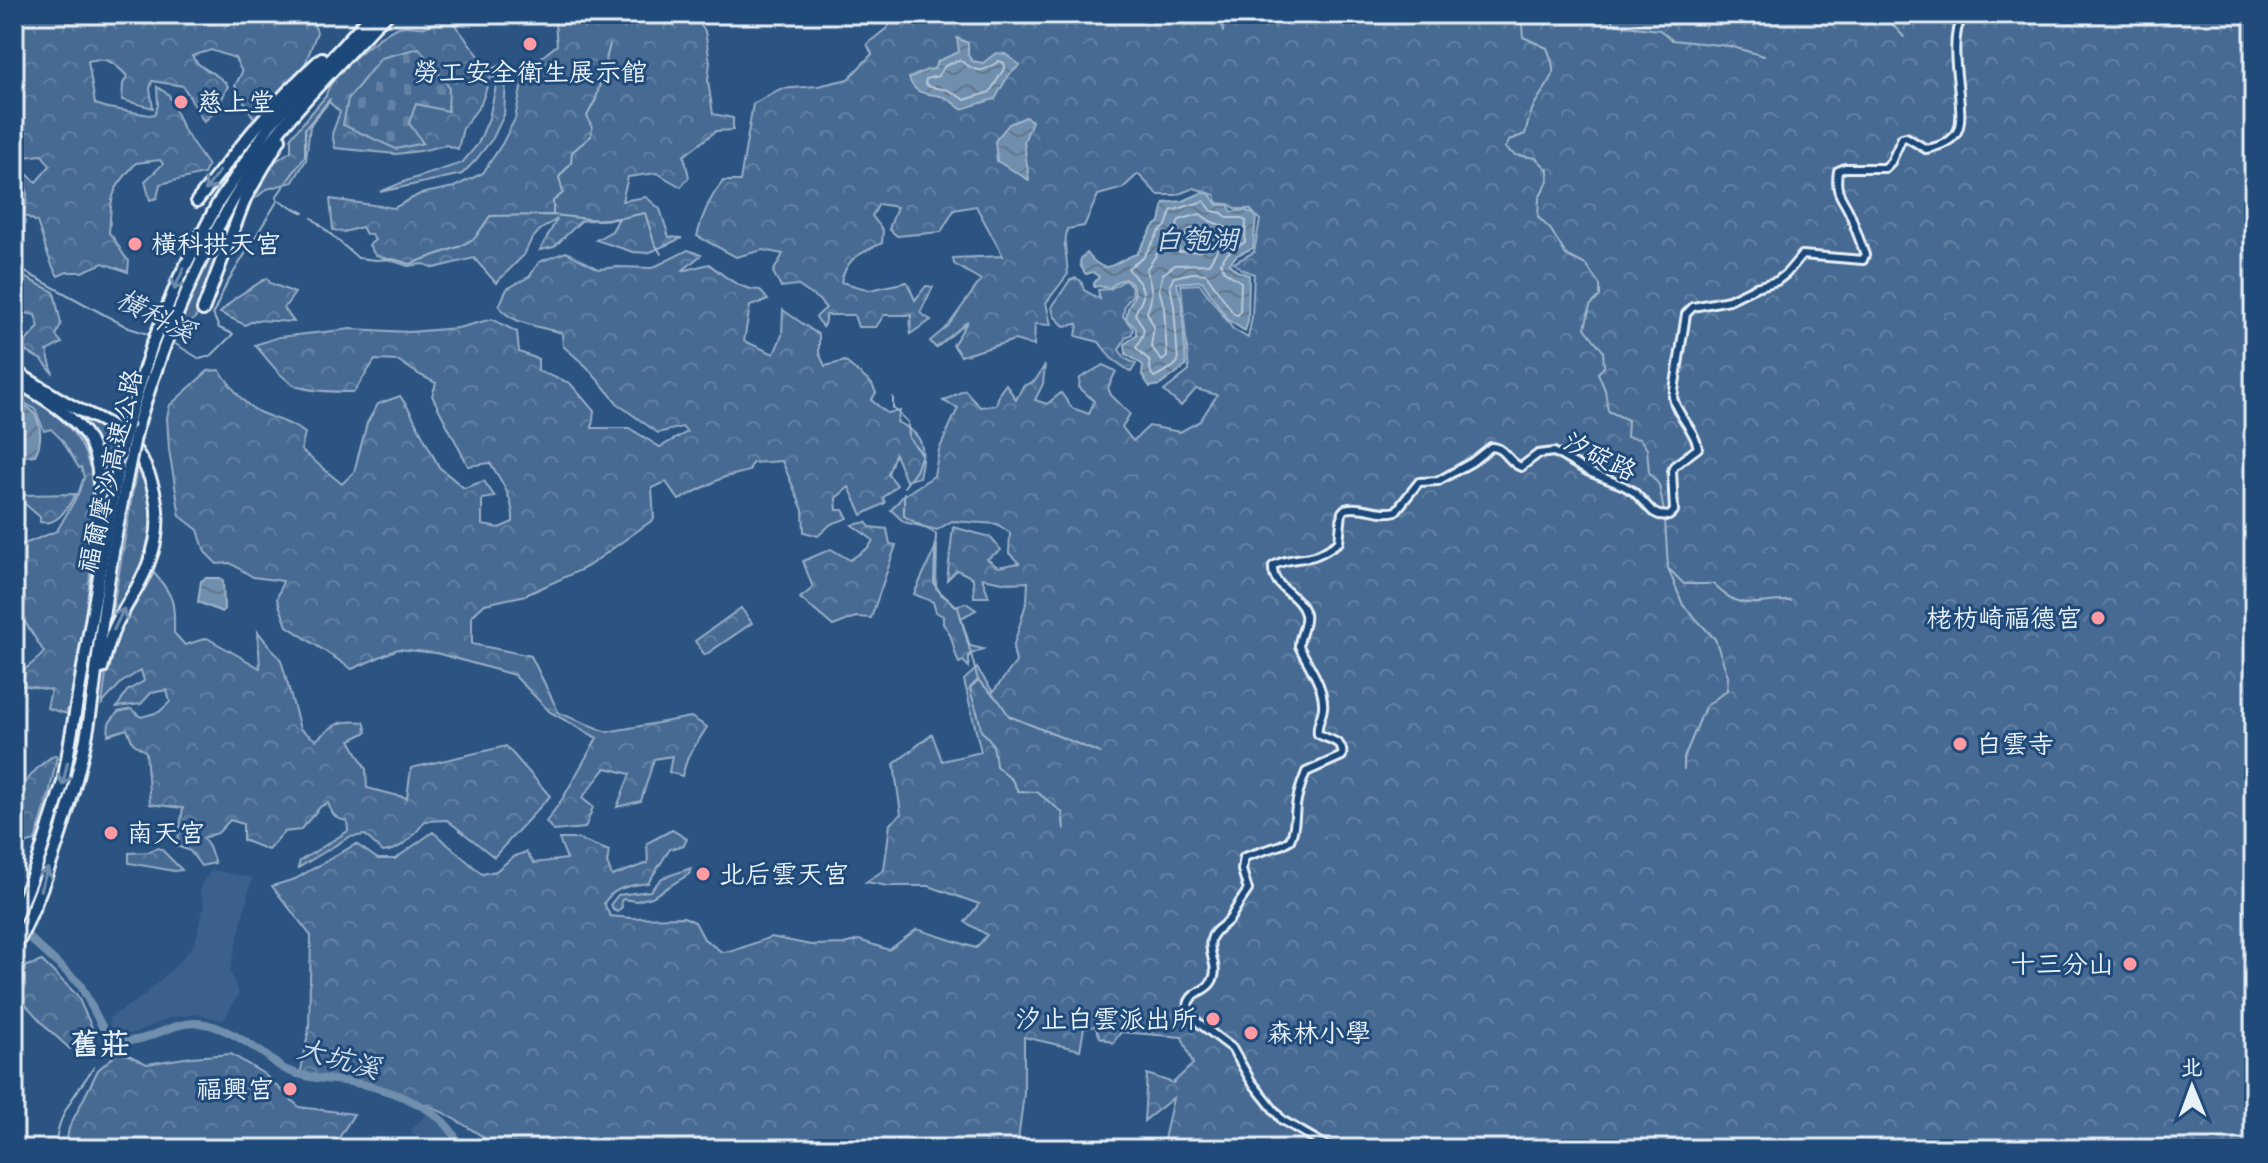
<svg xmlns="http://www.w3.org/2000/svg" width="2268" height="1163" viewBox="0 0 2268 1163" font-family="'Balsamiq Sans','LXGW WenKai TC',sans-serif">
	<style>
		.built { fill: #3a608b }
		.grass { fill: #476b93; stroke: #98aec6; stroke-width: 2 }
		.forest { fill: url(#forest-crowns); stroke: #98aec6; stroke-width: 2 }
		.cemetery { fill: url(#cemetery-stones); stroke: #98aec6; stroke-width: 2 }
		.water { fill: url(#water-waves); stroke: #a0b6cb; stroke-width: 2 }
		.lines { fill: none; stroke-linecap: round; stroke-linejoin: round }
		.shore { stroke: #b8c9da; stroke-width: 2 }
		.stream { stroke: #a0b6cb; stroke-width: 2 }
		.river { stroke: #708ead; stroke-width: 8 }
		.minor-casing { stroke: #e8f1f8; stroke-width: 12 }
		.highway-casing { stroke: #e8f1f8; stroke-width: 16 }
		.minor { stroke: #1f4a7a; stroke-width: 6 }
		.highway { stroke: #1f4a7a; stroke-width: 10 }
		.highway-bridge-casing { stroke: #e8f1f8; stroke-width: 16; stroke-linecap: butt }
		.highway-bridge { stroke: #1f4a7a; stroke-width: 10 }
		.oneway { stroke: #6f8dac }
		.poi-dot { fill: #ff9aa2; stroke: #1f4a7a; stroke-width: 3 }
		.labels { text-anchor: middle; stroke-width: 6; stroke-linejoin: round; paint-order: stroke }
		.poi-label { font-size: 26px; fill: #e8f1f8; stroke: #1f4a7a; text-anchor: start }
		.street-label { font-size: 26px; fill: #e8f1f8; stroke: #1f4a7a }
		.water-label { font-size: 28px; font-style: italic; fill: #d0dde9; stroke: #1f4a7a }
		.quarter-label { font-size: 30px; font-weight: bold; fill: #e8f1f8; stroke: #1f4a7a }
	</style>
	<defs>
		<pattern id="forest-crowns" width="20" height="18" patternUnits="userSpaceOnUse" patternTransform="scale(2)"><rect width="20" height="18" fill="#476b93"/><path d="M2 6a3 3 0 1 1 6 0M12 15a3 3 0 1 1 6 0" fill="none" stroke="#6281a3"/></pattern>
		<pattern id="cemetery-stones" width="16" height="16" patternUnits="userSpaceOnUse" patternTransform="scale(2)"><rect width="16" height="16" fill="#476b93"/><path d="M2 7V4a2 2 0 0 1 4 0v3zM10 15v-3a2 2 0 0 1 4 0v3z" fill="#6281a3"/></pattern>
		<pattern id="water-waves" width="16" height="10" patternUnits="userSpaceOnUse" patternTransform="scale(2)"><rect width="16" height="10" fill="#708ead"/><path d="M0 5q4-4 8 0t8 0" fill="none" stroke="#61768a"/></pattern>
	</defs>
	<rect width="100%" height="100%" fill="#2b5482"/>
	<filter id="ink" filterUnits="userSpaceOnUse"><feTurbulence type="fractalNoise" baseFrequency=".0125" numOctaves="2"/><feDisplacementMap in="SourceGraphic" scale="16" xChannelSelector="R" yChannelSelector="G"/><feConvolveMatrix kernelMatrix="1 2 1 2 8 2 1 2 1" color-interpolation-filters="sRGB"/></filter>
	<g filter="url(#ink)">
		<g class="built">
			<polygon points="212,870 252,878 230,971 239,994 223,1021 198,1014 181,1016 169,1018 132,1034 121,1034 110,1026 109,1018 139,999 150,990 179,962 195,943 204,905 200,891 201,884"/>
			<polygon points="427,1114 446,1127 457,1149 430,1149 410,1131"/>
		</g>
		<path class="grass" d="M244 189 234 211 196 317 191 322 181 327 178 325C194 277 220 233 244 189Z"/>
		<g class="forest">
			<path d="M15 14H310L317 32 303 70 286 85 255 120 235 86 242 72 235 58 211 50 192 56C200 71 219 72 228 86L217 109 204 122 183 86 152 81 150 89 153 108 122 100 123 84 127 76C115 63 106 56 88 61L95 104 108 108 150 115 155 114 158 105 157 87 169 95 182 127 208 166 204 174 160 184 157 198 150 200 145 181 163 164 160 160 136 163C109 193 112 194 109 233 119 242 119 252 129 261L128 272 103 263 82 272H67L58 276C47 260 44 240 37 222L24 215C25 205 31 192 23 183L14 185V180L28 175 36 182 50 166 42 155 14 158V22L17 21Z"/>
			<polygon points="554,14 692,14 705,31 710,62 708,81 713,114 733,118 733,130 716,131 684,156 689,177 681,187 657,173 628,177 622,201 646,197 660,209 669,237 682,238 648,253 633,252 596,240 612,231 619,218 581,221 554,247 540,250 557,219 540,230 531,240 524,255 496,283 474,258 434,268 424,264 408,266 375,255 369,245 375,240 371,234 366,234 362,227 344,232 333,230 330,199 394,208 420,194 454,187 483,173 502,144 515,119 522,83 533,64 557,45"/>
			<path d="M897 14H2254V1149H1162L1173 1098 1144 1121 1147 1074 1173 1083 1193 1064 1182 1037 1121 1032 1113 1043 1100 1037 1095 1026 1084 1028 1080 1050 1024 1037V1093L1017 1149H496C486 1137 474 1131 461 1123 411 1091 358 1083 300 1076L309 1028 311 936 272 886 295 879 356 844 378 859H395L433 832 482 874 496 871 513 857 526 852 534 863 567 859 559 839H578L609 851 607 863 612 876 648 863 647 843 672 830 687 839 684 845 670 849 648 883C630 886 615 886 604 903L610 916 631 918 684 917 695 922 704 939 722 952 733 951 771 937 811 945 844 944 859 940 889 950 917 929 976 948 987 935 965 922 979 904 929 886H888L866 882 884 870 890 824 901 814 894 764 932 734 942 761 981 752 964 680 977 668 993 692 1016 662 1013 648 1027 600 1028 582 1008 583 982 578 989 597H974L973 578 957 570 947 580 953 527 990 537 1001 550 987 559 998 567 1019 563 1009 553 1010 533 997 524 952 521 937 530 904 522 891 510 903 496 934 476 939 450 958 408 943 401 965 390 980 407 996 405 1000 392 1006 384 1016 400 1023 386 1035 381 1045 365 1043 384 1035 400 1047 404 1061 393 1072 408 1089 414 1094 401 1079 387 1080 378 1103 365 1116 371 1108 388 1111 395 1130 414 1122 427 1133 441 1149 426 1180 432 1200 421 1217 395 1196 389 1181 406 1164 391 1189 371 1181 285 1200 284 1233 329 1248 338 1252 317 1254 274 1242 269 1234 263 1254 252 1260 220 1250 209H1236L1228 204 1217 203 1215 195 1194 188 1176 195H1158L1138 174 1123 188 1098 195 1084 226 1067 229 1065 245 1068 274 1046 303 1051 325 1035 324 1034 346 1015 340 961 356 953 345 968 321 936 348 930 341 948 326 981 280 954 264 953 258 1003 256 976 206 954 210 941 232 897 236 889 229 897 207 879 204 872 216 883 230 882 243C860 254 847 257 841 282L870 290 907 282 915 300 926 286 933 287 920 313 931 320 910 334 911 315H884L876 327H858L854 315H827L823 327 816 317 826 308 818 299 797 285 781 287 773 272 783 254 763 250 736 257 697 236C702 215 710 197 723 181H740L753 104 780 89 818 86 848 79 872 54 867 44 887 28Z"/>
			<path d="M448 16 479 56 481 73 507 63 504 115 493 138 475 161 462 174 380 192 406 181 462 163 478 144 489 118 498 77 490 78 481 104 463 128 458 149 446 145 420 151 396 154 335 148 332 134 340 112 329 102 310 126 306 160 293 182 267 189 253 200 270 165 291 151V137L326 96C328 77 380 33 399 27 407 24 416 28 424 27 432 25 441 20 448 16Z"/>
			<path d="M688 250 701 255 682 271 709 264C724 276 740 290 760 290L768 300 750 306 744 341 774 354 782 335 783 310 819 335V353L825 366 845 361 872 384 876 393 871 400 887 413 900 411 897 422C926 435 925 449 919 477L906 481 895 454 888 474 897 485 883 498 885 503 862 515 849 487 836 498 837 510H843L848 518 831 524 818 536 804 532 803 510 782 461 752 463 749 471 722 478 679 500 666 482 652 488 654 519 587 567 526 595 485 604 472 616V644L531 656 559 713 607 732 691 717 707 727 688 757 682 776 669 772 672 756 654 759 641 801 617 807 630 774 606 768 582 798 593 807 585 828 554 831 546 822 563 798 597 738 550 712 514 675 436 653 398 649 352 669 287 626 277 599 283 581 253 577 230 563 217 564 205 552 198 530 180 516 169 450 167 417 170 405 208 371 219 370C231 385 241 403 259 412 274 419 291 422 305 433L301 450 342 484 354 472 367 423 378 404 400 396 410 411 439 467 464 488 484 481 495 497 482 499V525L499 528 513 522C514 500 502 481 490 463L468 466 432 396 436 383 418 374 399 361 375 360 354 392C338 392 311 392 296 386 280 378 267 358 255 345L279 337 351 329 409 332 458 328 492 319 517 332 519 352 538 359V371L570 383 594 411 592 428H629L660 447 687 432 682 427 658 433 619 405 586 366 563 346 562 333C543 327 509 324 499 306L507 289 530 276 539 262 566 252 599 269 618 267 652 268Z"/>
			<polygon points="14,272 54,292 61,324 56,336 62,343 47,351 53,374 42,360 14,345 14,334 19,336 25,342 39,327 35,315 14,311 14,308 22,306 24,297 16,289 17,277 14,275"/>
			<polygon points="267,278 270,283 295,293 284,308 294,322 255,320 245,325 220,313 235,298"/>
			<polygon points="1076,278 1081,281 1084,290 1100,299 1098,290 1110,289 1125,280 1131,286 1133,294 1125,305 1123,316 1133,329 1132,334 1126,337 1119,350 1126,359 1136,364 1131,372 1111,358 1099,342 1076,336 1078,324 1064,326 1054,316 1052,307 1070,280"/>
			<path d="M14 386C46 407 80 426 89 466L92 467C92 486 93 504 93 523 92 587 81 651 67 714L47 708 51 690 21 685 15 681C23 667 35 664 44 652L14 605V548L57 531 78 494 84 477 81 467 79 468 62 440 51 429 44 431 35 409 14 397Z"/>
			<path d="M72 410 114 436 106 498 102 500C103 455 101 448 71 415Z"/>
			<path d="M137 466C141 476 147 486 149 496 158 542 134 583 111 620Z"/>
			<path d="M76 494C67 508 58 526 40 522V517L18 498 22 495Z"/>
			<polygon points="866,522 870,527 887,529 890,544 896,545 871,618 856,617 833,626 800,598 813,588 803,561 831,549 850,560 869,547 873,540 852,525"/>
			<path d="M937 544 936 588 955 606 966 603 976 610 961 618 970 646 983 649 969 655V667L963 661 959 663C952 649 954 635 943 624V616L936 612 933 602 914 594Z"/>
			<path d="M154 573C174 596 175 603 174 633L185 645 207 638 260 668 258 632 281 660 300 729 316 740C334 724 338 720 364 722L367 732 350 740 366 769 367 788 407 798 411 768 506 746 550 796 494 857 447 820 425 821C414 836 402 850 383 852L365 835 349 837 298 868 300 861 348 831 347 821C335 819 332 814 328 803L321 806 300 830 284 832 268 850 243 840V824L230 820 218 833 203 838 209 847 215 863 201 866 190 851 177 846 183 808 150 804 146 752 133 743 127 729 108 735 109 723 118 712 131 709 141 717 159 712 170 702 167 690 151 693 141 704 117 707 127 691 144 681 141 670 121 683 102 704 106 674 114 641Z"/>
			<polygon points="741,608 752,623 705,655 695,641"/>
			<path d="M55 755 57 756 49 795 35 841 21 845 14 843C14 832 12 820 14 810 19 787 35 766 55 755Z"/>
			<polygon points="157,848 161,849 182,870 174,871 129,863 129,853 148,852"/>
			<polygon points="691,868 689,874 652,897 636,901 623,899 621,901 622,907 617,912 613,910 611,904 618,895 650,891 662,878"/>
			<polygon points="42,961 77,995 94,1032 70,1049 48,1029 14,992 15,976 27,966"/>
			<polygon points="120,1051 147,1064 191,1057 231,1054 264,1074 299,1107 354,1114 337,1141 347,1149 65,1149 69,1128 98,1070"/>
		</g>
		<polygon class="cemetery" points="419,48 449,87 448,111 416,104 409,123 423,143 396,149 343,125 348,99 381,58"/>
		<g class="water">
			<path d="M957 38 968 43V55L972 61 983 63 996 53 1005 54 1020 65 1008 76 995 99 961 109C956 105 949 99 944 97 929 92 915 97 909 78L927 70 934 69 938 61 959 52Z"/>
			<polygon points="1026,117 1032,121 1024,142 1029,180 997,161 995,141 1009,124"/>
			<path d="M1201 193 1210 194 1217 205H1228L1232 212C1242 210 1249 209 1256 217L1253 248 1237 255 1229 264 1237 271 1249 275 1248 321 1245 331 1228 320 1202 281 1177 283 1182 305 1186 366 1160 385 1150 387 1142 375 1143 365 1126 354 1125 344 1136 335V328L1126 319 1128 308 1135 294 1132 284 1125 279 1118 281 1109 288 1099 286 1094 287V283L1099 277 1093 272 1086 274C1079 266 1077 259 1087 253 1108 281 1115 259 1137 254L1153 227 1160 222 1164 203 1183 201Z"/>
			<path d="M14 403C40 404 46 436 35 455L23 456 14 451Z"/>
			<polygon points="206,578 220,578 223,581 224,609 222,612 198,602 201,581"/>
		</g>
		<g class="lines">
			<g class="shore">
				<path d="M959 60C978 71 977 76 999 61L1004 63 1005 67 990 92 965 100 948 90 930 87 925 84 926 79 938 76 945 66Z"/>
				<path d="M1204 201 1212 211 1222 213 1228 218H1241L1246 221 1245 242C1236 248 1225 252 1221 263L1224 271 1241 282 1240 312 1238 315 1234 314 1206 274 1193 273 1174 277 1170 285 1174 306 1178 362 1173 367 1154 377 1151 373 1149 360 1136 348C1145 329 1148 334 1135 314 1137 308 1142 302 1143 296 1144 283 1132 276 1128 268L1143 258 1159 232 1166 226 1171 211Z"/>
				<path d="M1200 214 1210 221 1233 230 1235 235 1217 250 1209 264 1175 265 1163 274 1159 289 1164 307 1167 357 1162 361 1151 346 1154 327 1147 312C1154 295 1152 287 1146 270L1167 239 1175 232 1179 220Z"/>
				<polygon points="1196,228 1210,234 1210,239 1201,251 1179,252 1178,246 1189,230"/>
			</g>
			<g class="stream">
				<polyline points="1221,14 1223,32"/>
				<path d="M1521 14 1523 37 1547 48C1560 79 1551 77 1536 102 1530 111 1528 124 1525 134L1510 140 1505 148 1515 155 1536 158 1548 170V181L1539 198 1538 217 1551 230 1566 255 1586 265 1600 285V296L1590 306 1585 328 1603 351 1604 367 1598 373 1605 390 1608 411 1628 420 1627 437 1640 439 1647 449 1649 472 1659 485 1664 512"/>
				<polyline points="1604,14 1617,25 1660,30 1672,40 1729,46 1764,56"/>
				<polyline points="1883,14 1904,37"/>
				<polyline points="277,199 276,197 305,156 305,129 330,99"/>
				<polyline points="553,215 553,201 563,193 559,177 571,163 572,152 591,136 592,127 587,116 596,99 610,44"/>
				<polyline points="312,218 358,258 376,260 393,259 410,264 461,246 475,238 490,216 553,215 598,220 617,219 645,213 654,242 661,254"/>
				<polyline points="14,266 129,328 151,335"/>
				<polyline points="172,342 200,359 212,355 233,334 219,328 213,314 226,285 278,200 304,213"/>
				<polyline points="893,397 893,408 908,422 909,438 922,454 916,471 904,487"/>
				<path d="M904 493V516L936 534 934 583 941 594 958 607 978 680 970 688C973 704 980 715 981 731 995 742 994 749 996 766L1012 780 1018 791 1037 792 1062 812 1064 829"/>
				<polyline points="1665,520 1668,568 1683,605 1715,639 1728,676 1727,690 1705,707 1684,758 1684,769"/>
				<path d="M1670 570 1684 584H1713C1743 614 1754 600 1791 601"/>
				<polyline points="978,680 1000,702 1009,716 1100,753"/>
				<polyline points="111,1041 112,1038"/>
				<path d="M56 1149C54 1118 78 1091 94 1067"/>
			</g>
			<path class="river" d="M14 924 80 984 106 1034C141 1056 168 1016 205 1024 226 1028 246 1042 264 1054 273 1060 279 1068 289 1071 308 1079 330 1079 350 1082 382 1087 433 1104 452 1132 455 1136 457 1144 459 1149"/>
			<g class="minor-casing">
				<g id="minor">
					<path d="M1332 1149 1282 1120 1251 1081 1232 1048 1200 1024 1193 1017 1188 1005C1191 992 1202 993 1210 984 1222 970 1207 955 1211 940 1213 929 1226 926 1231 917 1237 906 1241 900 1248 890L1242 870 1244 857 1281 845 1290 840C1296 828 1294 819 1296 806 1297 796 1302 782 1306 772L1342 756C1345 741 1329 740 1318 734 1316 724 1322 718 1323 708 1325 687 1308 665 1299 646 1299 635 1307 626 1305 614 1300 594 1271 588 1273 566 1286 558 1300 560 1314 556 1324 553 1331 547 1339 542L1342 512 1345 509C1362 504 1378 516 1396 511L1419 482 1438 481 1472 462 1491 447C1506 447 1508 463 1521 467L1538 454 1554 452 1589 472 1624 486 1634 492 1653 512 1659 515 1669 516 1674 511 1672 471 1674 466 1698 448C1695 429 1676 415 1673 397L1686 314 1693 307 1729 300 1756 287 1777 281 1786 274 1802 255 1863 260 1865 255C1861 243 1856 231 1852 219 1845 198 1834 197 1838 171L1845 168H1885L1891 162 1902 138 1906 137 1926 149C1963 142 1962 126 1959 94 1957 74 1953 50 1957 30 1958 25 1962 19 1966 14"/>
					<polyline points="1393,1149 1408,1149"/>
					<polyline points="1759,1149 1766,1146 1789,1149"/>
				</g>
			</g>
			<g class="highway-casing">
				<g id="highway">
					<path d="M197 201C238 150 272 103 322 58"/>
					<polyline points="203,310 245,199 280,139"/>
					<path d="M14 371C33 382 52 395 72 406 88 415 106 420 120 433 155 465 167 518 149 562 141 585 125 605 115 627 109 640 106 654 102 668"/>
					<path d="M14 380C38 395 65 409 83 431 109 464 97 525 94 563"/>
					<polyline points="128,422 152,345 179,278 218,203 270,125 372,14"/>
					<path d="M136 432C160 350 191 273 233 200 243 185 251 168 262 153 296 107 337 66 376 24L388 14"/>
					<polyline points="14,920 37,864 63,782 120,456"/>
					<path d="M14 951C46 886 69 814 85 743 94 701 97 659 103 617 110 566 119 516 129 466"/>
				</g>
			</g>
			<use href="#minor" class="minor"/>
			<use href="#highway" class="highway"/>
			<g class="highway-bridge-casing">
				<g id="highway-bridge">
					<polyline points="120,456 128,422"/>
					<polyline points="129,466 136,432"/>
				</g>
			</g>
			<use href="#highway-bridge" class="highway-bridge"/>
		</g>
		<defs><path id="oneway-shaft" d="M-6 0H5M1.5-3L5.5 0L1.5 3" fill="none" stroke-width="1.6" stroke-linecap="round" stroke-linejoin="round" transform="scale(2)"/></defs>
		<g class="oneway">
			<use href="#oneway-shaft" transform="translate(212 181) rotate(126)"/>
			<use href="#oneway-shaft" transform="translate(179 279) rotate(114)"/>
			<use href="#oneway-shaft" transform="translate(119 619) rotate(-64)"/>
			<use href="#oneway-shaft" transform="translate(65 774) rotate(103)"/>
			<use href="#oneway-shaft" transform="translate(44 879) rotate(-71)"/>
		</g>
	</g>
	<g class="poi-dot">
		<circle cx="530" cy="44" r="8"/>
		<circle cx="181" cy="102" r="8"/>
		<circle cx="135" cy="244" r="8"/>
		<circle cx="2098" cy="618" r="8"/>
		<circle cx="1960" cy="744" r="8"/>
		<circle cx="111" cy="833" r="8"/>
		<circle cx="703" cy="874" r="8"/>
		<circle cx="2130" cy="964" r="8"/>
		<circle cx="1213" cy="1019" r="8"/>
		<circle cx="1251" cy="1033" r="8"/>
		<circle cx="290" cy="1089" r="8"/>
	</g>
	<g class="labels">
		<g class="poi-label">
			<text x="530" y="81" text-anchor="middle">勞工安全衛生展示館</text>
			<text x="197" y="111">慈上堂</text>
			<text x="151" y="253">橫科拱天宮</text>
			<text x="2082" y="627" text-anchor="end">栳枋崎福德宮</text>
			<text x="1976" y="753">白雲寺</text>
			<text x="127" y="842">南天宮</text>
			<text x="719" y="883">北后雲天宮</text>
			<text x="2114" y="973" text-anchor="end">十三分山</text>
			<text x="1197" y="1028" text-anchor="end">汐止白雲派出所</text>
			<text x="1267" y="1042">森林小學</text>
			<text x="274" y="1098" text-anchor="end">福興宮</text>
		</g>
		<g class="street-label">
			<text transform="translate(1600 456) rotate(26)" y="9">汐碇路</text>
			<text transform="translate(110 471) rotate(-77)" y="9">福爾摩沙高速公路</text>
		</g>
		<g class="water-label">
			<text x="1196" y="249">白匏湖</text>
			<text transform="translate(156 315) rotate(27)" y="10">橫科溪</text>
			<text transform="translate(339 1058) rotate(15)" y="10">大坑溪</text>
		</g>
		<g class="quarter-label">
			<text x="100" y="1054">舊莊</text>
		</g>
	</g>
	<rect width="2268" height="1163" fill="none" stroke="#1f4a7a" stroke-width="48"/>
	<rect x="24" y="24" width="2220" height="1115" fill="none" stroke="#e8f1f8" stroke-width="3" filter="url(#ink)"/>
	<g transform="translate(2192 1087) rotate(359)" stroke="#1f4a7a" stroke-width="6" paint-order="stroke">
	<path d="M0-6L14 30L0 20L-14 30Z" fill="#e8f1f8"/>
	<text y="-12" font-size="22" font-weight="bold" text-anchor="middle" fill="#e8f1f8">北</text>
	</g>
</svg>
